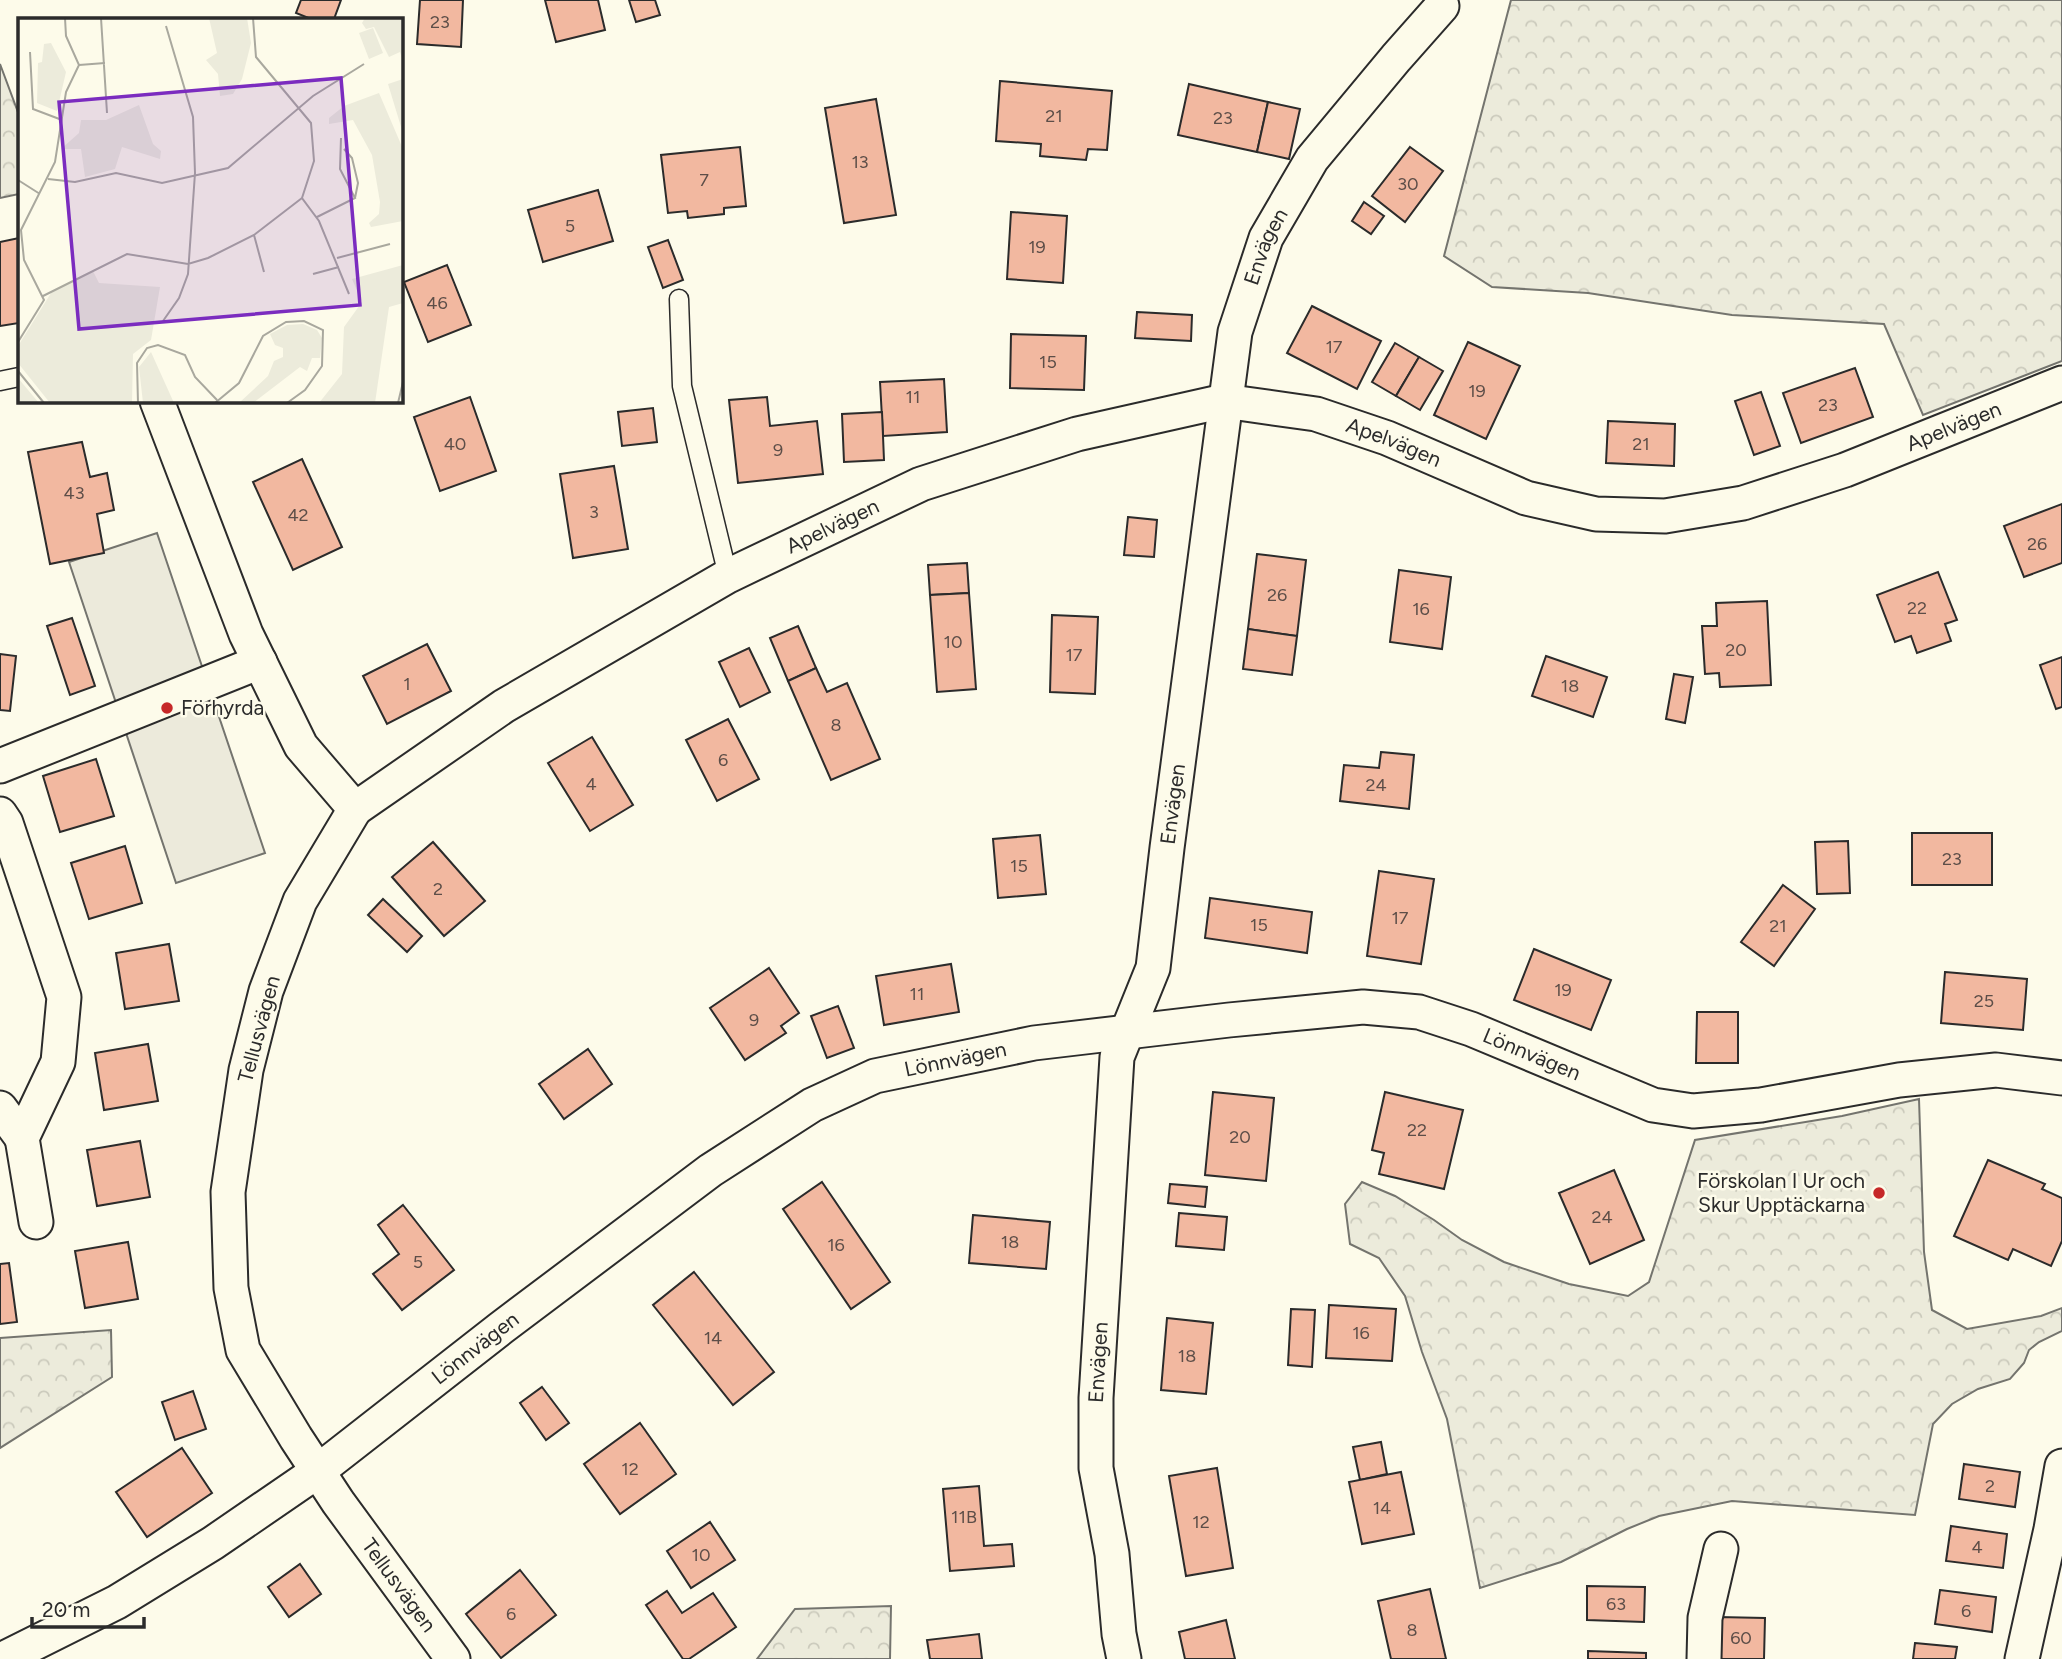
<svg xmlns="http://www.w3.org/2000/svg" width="2062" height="1659" viewBox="0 0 2062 1659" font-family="Figtree,sans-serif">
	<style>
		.forest { fill: url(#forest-crowns); stroke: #74746e; stroke-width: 2 }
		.parking { fill: #eceadb; stroke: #74746e; stroke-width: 2 }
		.building { fill: #f2b8a0; stroke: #2b2b2b; stroke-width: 2 }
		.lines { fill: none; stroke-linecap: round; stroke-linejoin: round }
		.lane-casing { stroke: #2b2b2b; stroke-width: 21 }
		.street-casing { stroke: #2b2b2b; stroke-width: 37 }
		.lane { stroke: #fdfbea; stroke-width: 18 }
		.street { stroke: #fdfbea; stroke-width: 33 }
		.poi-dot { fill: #c62828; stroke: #fdfbea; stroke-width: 2.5 }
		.labels { text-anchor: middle; stroke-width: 5; stroke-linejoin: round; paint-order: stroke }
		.number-label { font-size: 18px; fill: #5d4e48 }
		.street-label { font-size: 21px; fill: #2b2b2b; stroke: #fdfbea }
		.poi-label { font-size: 21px; fill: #2b2b2b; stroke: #fdfbea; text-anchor: start }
		.inset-road { fill: none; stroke: #a9a89e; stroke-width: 2 }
		.view { fill: #7b2cbf; fill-opacity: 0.15; stroke: #7b2cbf; stroke-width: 3.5 }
		.inset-edge { fill: none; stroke: #2b2b2b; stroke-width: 3.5 }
	</style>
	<defs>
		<pattern id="forest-crowns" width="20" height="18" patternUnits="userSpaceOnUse" patternTransform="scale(1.75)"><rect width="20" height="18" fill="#ecebdb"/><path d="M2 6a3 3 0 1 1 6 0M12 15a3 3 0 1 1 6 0" fill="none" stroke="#cbcabc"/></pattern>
	</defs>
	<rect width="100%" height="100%" fill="#fdfbea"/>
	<g class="forest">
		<polygon points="1511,0 2062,0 2062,361 1923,415 1884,324 1732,315 1588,293 1492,287 1444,256"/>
		<polygon points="0,64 19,115 19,194 0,198"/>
		<polygon points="1919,1099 1924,1252 1932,1310 1967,1329 2041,1316 2062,1308 2062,1331 2039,1342 2029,1350 2024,1363 2010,1379 1978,1389 1952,1404 1933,1424 1915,1515 1732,1501 1659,1516 1627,1529 1561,1562 1480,1588 1447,1419 1422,1352 1405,1296 1379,1258 1350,1244 1345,1204 1362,1182 1395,1196 1434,1220 1462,1240 1504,1262 1569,1284 1628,1296 1649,1282 1695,1140 1842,1116"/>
		<polygon points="111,1330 112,1377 0,1448 0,1338"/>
		<polygon points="891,1606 890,1659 757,1659 795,1609"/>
	</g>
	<polygon class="parking" points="157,533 265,853 176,883 69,562"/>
	<g class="building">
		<polygon points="301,0 341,0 334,19 311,19 296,13"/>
		<polygon points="420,0 463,0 461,47 417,44"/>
		<polygon points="545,0 598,0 605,30 556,42"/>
		<polygon points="629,0 655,0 660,15 636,22"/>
		<polygon points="1000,81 1112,91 1107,150 1088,149 1086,160 1040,156 1041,144 996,141"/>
		<polygon points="1189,84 1268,102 1257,152 1178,135"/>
		<polygon points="876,99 896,215 844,223 825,108"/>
		<polygon points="1268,102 1300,109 1289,159 1257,152"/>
		<polygon points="740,147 746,206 724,208 724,214 688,218 687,211 668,213 661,155"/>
		<polygon points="1410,147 1443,171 1405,222 1372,196"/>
		<polygon points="598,190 613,241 543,262 528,210"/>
		<polygon points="1364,202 1384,216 1371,234 1352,221"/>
		<polygon points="1011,212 1067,216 1063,283 1007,279"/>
		<polygon points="19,238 19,323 0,326 0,242"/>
		<polygon points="668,240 683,280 663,288 648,247"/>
		<polygon points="447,265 471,325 428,342 404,282"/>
		<polygon points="1312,306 1381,341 1357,389 1287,353"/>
		<polygon points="1137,312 1192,315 1191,341 1135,338"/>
		<polygon points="1011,334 1086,336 1084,390 1010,388"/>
		<polygon points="1468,342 1520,366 1486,439 1434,415"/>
		<polygon points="1395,343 1419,357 1396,396 1372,382"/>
		<polygon points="1419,357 1443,371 1420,410 1396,396"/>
		<polygon points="1855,368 1873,417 1801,443 1783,393"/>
		<polygon points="944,379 947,432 883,436 880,382"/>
		<polygon points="1761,392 1780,446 1754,455 1735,401"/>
		<polygon points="470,397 496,471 440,491 414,417"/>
		<polygon points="767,397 770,426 817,421 823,474 738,483 729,400"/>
		<polygon points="653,408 657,442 622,446 618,412"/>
		<polygon points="882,412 884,460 844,462 842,414"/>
		<polygon points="1608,421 1675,424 1674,466 1606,463"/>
		<polygon points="82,442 90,477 107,473 114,510 97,514 104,553 50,564 28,452"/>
		<polygon points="302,459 342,547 293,570 253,482"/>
		<polygon points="614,466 628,549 573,558 560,474"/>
		<polygon points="2062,504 2062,563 2024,577 2004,526"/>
		<polygon points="1128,517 1157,520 1154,557 1124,555"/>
		<polygon points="1257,554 1306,560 1297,636 1248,629"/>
		<polygon points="967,563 969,593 930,595 928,565"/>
		<polygon points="1399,570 1451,577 1442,649 1390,642"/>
		<polygon points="1938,572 1957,620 1945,624 1951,641 1917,653 1911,636 1895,642 1877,595"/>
		<polygon points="969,593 976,689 937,692 930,595"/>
		<polygon points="1767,601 1771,685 1720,687 1719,673 1705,674 1702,626 1717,626 1716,603"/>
		<polygon points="1052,615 1098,617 1095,694 1050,692"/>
		<polygon points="72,618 95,686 70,695 47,626"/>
		<polygon points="798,626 816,668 788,681 770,638"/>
		<polygon points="1248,629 1297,636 1292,675 1243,669"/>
		<polygon points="427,644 451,691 387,724 363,676"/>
		<polygon points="749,648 770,692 740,707 719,662"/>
		<polygon points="0,654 16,656 10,711 0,710"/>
		<polygon points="1546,656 1607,677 1593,717 1532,696"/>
		<polygon points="2062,657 2062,707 2056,709 2040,665"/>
		<polygon points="816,668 827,692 847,683 880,759 831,780 788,681"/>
		<polygon points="1674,674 1693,677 1685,723 1666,719"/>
		<polygon points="728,719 759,779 717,801 686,740"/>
		<polygon points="592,737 633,805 590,831 548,763"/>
		<polygon points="1381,752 1414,755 1409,809 1340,801 1344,765 1379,768"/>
		<polygon points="96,759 114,816 60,832 43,776"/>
		<rect x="1912" y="833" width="80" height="52"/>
		<polygon points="1040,835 1046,894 998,898 993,839"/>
		<polygon points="1848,841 1850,893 1817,894 1815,842"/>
		<polygon points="433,842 485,901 444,936 392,877"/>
		<polygon points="125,846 142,903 89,919 71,863"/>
		<polygon points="1379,871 1434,879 1421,964 1367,956"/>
		<polygon points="1783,885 1815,909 1774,966 1741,942"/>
		<polygon points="1210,898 1312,912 1307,953 1205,938"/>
		<polygon points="383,899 422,936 407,952 368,915"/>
		<polygon points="169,944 179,1001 125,1009 116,953"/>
		<polygon points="1534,949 1611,980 1591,1030 1514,1000"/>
		<polygon points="951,964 959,1012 884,1025 876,976"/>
		<polygon points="769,968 799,1013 781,1026 786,1033 745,1060 710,1008"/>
		<polygon points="1945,972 2027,979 2023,1030 1941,1023"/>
		<polygon points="838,1006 854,1048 827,1058 811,1016"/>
		<polygon points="1697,1012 1738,1012 1738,1063 1696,1063"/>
		<polygon points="148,1044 158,1101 104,1110 95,1053"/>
		<polygon points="588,1049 612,1084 564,1119 539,1084"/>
		<polygon points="1213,1092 1274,1098 1266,1181 1205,1175"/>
		<polygon points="1385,1092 1463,1110 1444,1189 1379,1174 1384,1153 1372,1150"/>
		<polygon points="140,1141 150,1197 97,1206 87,1150"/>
		<polygon points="1988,1160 2045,1184 2042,1189 2062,1198 2062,1241 2051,1266 2013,1249 2008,1260 1954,1236"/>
		<polygon points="1614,1170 1644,1240 1590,1264 1559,1193"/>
		<polygon points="822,1182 890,1282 851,1309 783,1209"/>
		<polygon points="1170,1184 1207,1187 1205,1207 1168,1203"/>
		<polygon points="403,1205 454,1270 402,1310 373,1274 399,1254 378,1225"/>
		<polygon points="1179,1213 1227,1217 1224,1250 1176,1246"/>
		<polygon points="973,1215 1050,1222 1046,1269 969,1263"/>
		<polygon points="128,1242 138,1299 85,1308 75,1251"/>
		<polygon points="9,1263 17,1322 0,1324 0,1264"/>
		<polygon points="694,1272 774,1372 733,1405 653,1305"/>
		<polygon points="1329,1305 1396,1309 1392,1361 1326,1358"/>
		<polygon points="1291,1309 1315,1310 1312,1367 1288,1365"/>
		<polygon points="1167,1318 1213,1323 1206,1394 1161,1390"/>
		<polygon points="542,1387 569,1423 546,1440 520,1403"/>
		<polygon points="193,1391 206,1429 175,1440 162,1402"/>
		<polygon points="640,1423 676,1474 620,1514 584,1464"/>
		<polygon points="1381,1442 1387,1474 1360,1480 1353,1447"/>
		<polygon points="182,1448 212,1493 147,1537 116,1492"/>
		<polygon points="1964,1464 2020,1472 2015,1507 1959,1499"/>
		<polygon points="1217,1468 1233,1568 1186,1576 1169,1476"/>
		<polygon points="1401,1472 1414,1534 1362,1544 1349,1482"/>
		<polygon points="979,1486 984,1546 1012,1544 1014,1566 950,1571 943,1489"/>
		<polygon points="710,1522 735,1560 691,1588 667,1551"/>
		<polygon points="1951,1526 2007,1534 2003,1568 1946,1561"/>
		<polygon points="300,1564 321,1594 289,1617 268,1587"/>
		<polygon points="520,1570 556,1615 501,1658 466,1614"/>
		<polygon points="1587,1586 1645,1587 1644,1622 1587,1620"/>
		<polygon points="1430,1589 1446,1659 1391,1659 1378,1601"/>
		<polygon points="1940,1590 1996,1597 1992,1632 1935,1624"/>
		<polygon points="667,1591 682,1613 713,1593 736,1627 689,1659 683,1659 646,1605"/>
		<polygon points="1718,1617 1765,1618 1764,1659 1717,1659"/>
		<polygon points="1226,1620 1235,1659 1185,1659 1179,1632"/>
		<polygon points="979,1634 982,1659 930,1659 927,1640"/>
		<polygon points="1915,1643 1957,1647 1955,1659 1913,1659"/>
		<polygon points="1588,1651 1646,1653 1646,1659 1588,1659"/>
	</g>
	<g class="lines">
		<g class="lane-casing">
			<g id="lane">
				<polyline points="679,299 682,386 728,576"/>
				<polyline points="0,381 19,377"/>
			</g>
		</g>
		<g class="street-casing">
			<g id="street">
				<path id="s1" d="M157 401 246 634 301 746 355 809 300 901 266 991 246 1070 228 1192 231 1288 243 1350 296 1438 338 1502 453 1659"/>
				<polyline points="0,766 260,662"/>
				<path id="s2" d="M355 809 504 706 728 576 921 484 1077 434 1224 401 1316 414 1387 438 1526 498 1596 514 1665 516 1743 503 1845 470 2062 383"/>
				<polyline points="0,814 6,823 64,997 58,1062 22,1138 36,1222"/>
				<polyline points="0,1108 22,1138"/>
				<path id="s3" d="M3 1659 117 1602 213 1543 318 1471 501 1328 711 1170 812 1105 875 1076 1034 1043 1229 1020 1363 1007 1419 1012 1471 1029 1653 1105 1693 1111 1761 1105 1899 1080 1996 1070 2062 1078"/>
				<path id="s4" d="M1124 1659 1119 1634 1112 1554 1096 1468V1398L1117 1057 1153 968 1167 848 1235 332 1266 238 1312 159 1396 58 1442 6"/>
				<polyline points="1704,1659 1705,1618 1721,1549"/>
				<polyline points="2022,1659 2051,1529 2062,1466"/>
			</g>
		</g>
		<use href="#lane" class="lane"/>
		<use href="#street" class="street"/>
	</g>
	<g class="poi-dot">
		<circle cx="167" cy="708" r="7"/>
		<circle cx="1879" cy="1193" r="7"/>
	</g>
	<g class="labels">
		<g class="number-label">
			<text x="440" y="28">23</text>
			<text x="1054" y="122">21</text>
			<text x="1223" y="124">23</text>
			<text x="860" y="168">13</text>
			<text x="704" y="186">7</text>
			<text x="1408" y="190">30</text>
			<text x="570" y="232">5</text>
			<text x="1037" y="253">19</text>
			<text x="437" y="309">46</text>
			<text x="1334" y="353">17</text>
			<text x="1048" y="368">15</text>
			<text x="1477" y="397">19</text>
			<text x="913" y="403">11</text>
			<text x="1828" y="411">23</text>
			<text x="455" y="450">40</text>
			<text x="1641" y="450">21</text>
			<text x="778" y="456">9</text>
			<text x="74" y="499">43</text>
			<text x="594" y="518">3</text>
			<text x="298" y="521">42</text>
			<text x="2037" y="550">26</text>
			<text x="1277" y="601">26</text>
			<text x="1917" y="614">22</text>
			<text x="1421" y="615">16</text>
			<text x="953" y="648">10</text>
			<text x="1736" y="656">20</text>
			<text x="1074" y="661">17</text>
			<text x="407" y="690">1</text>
			<text x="1570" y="692">18</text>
			<text x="836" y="731">8</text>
			<text x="723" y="766">6</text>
			<text x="591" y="790">4</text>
			<text x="1376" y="791">24</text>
			<text x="1952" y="865">23</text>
			<text x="1019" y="872">15</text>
			<text x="438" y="895">2</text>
			<text x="1400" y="924">17</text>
			<text x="1259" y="931">15</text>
			<text x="1778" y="932">21</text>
			<text x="1563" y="996">19</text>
			<text x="917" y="1000">11</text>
			<text x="1984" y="1007">25</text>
			<text x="754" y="1026">9</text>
			<text x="1417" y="1136">22</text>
			<text x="1240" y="1143">20</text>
			<text x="1602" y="1223">24</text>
			<text x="1010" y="1248">18</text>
			<text x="836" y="1251">16</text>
			<text x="418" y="1268">5</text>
			<text x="1361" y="1339">16</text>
			<text x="713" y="1344">14</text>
			<text x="1187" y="1362">18</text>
			<text x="630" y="1475">12</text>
			<text x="1990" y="1492">2</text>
			<text x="1382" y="1514">14</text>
			<text x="964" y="1523">11B</text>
			<text x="1201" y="1528">12</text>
			<text x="1977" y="1553">4</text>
			<text x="701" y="1561">10</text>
			<text x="1616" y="1610">63</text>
			<text x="1966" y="1617">6</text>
			<text x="511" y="1620">6</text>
			<text x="1412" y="1636">8</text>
			<text x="1741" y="1644">60</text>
		</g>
		<g class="street-label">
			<text dy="7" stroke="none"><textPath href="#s4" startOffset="1433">Envägen</textPath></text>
			<text dy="7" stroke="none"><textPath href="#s2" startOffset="1732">Apelvägen</textPath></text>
			<text dy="7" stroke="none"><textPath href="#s2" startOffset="1144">Apelvägen</textPath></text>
			<text dy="7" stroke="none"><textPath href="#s2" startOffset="556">Apelvägen</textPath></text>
			<text dy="7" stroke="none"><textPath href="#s4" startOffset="866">Envägen</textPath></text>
			<text transform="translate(259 1029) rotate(-75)" y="7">Tellusvägen</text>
			<text dy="7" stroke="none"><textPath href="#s3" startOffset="1722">Lönnvägen</textPath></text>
			<text dy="7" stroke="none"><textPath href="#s3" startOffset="1134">Lönnvägen</textPath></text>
			<text dy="7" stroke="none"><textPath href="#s3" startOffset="567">Lönnvägen</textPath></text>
			<text dy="7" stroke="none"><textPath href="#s4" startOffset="299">Envägen</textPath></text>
			<text dy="7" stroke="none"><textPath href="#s1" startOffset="1307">Tellusvägen</textPath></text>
		</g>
		<g class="poi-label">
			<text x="181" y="715">Förhyrda</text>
			<text x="1865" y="1188" text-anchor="end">Förskolan I Ur och<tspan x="1865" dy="24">Skur Upptäckarna</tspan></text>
		</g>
	</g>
	<g transform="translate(18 18)">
		<rect width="385" height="385" fill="#fdfbea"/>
		<path d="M191 0H229L233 25 224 61 215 76 202 78 200 56 188 42 199 35ZM347 0H385V43L382 34 371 39 356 9 348 11 344 5ZM33 25 48 54 39 93 19 85 20 45 24 44 26 26ZM361 75 385 131V203L353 209 351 205 361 196 362 184 354 137 335 102 311 106V100L326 88ZM121 87 135 126 143 133 142 141 104 129 97 151 67 159 63 131H43L61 115 63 102H88ZM385 247V285L371 289 357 385H301L324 356 326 309 344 284 334 261ZM75 253 81 265 142 269 133 322 115 336 114 385H32L0 345V328L33 275ZM285 306 299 312 304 320 302 340H294L289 353 282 349 235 385H221L250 358 256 343 265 339V330L257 327 252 316 269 307ZM133 334 142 354 156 385H125L121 349ZM0 360 21 385H0Z" fill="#ecebdb"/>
		<path d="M355 10 365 35 351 41 341 15ZM385 61V111L384 112 370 66Z" fill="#ecebdb"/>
		<path class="inset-road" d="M83 0 89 95M235 0 238 39 293 105 296 143 284 180 301 203 331 276M12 34 15 91 44 102M61 47 87 45M326 131 334 140 340 165 337 180M30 161 57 164 98 155 144 165 210 150 295 78 346 46M0 162 22 176M299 199 337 180 322 151 323 120M236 217 246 254M319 240 372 226M295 256 321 249M25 278 109 236 170 246 190 240 236 217 284 180M145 303 161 280 170 256 177 155 175 99 148 8M0 324 26 282 6 242 3 212 37 144 48 74 61 47 48 18 47 0M0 353 26 385M120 385 119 345 129 330 140 327 167 337 177 359 199 382M197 385 221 365 245 318 268 304 286 303 305 312 304 348 287 372 269 385M380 385 385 364"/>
		<path class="view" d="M323 60 342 287 61 311 41 84Z"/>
		<rect width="385" height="385" class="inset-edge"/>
	</g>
	<path d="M32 1617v10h112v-10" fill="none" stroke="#2b2b2b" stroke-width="3.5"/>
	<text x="42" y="1617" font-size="21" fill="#2b2b2b" stroke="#fdfbea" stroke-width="5" paint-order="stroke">20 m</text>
</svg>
